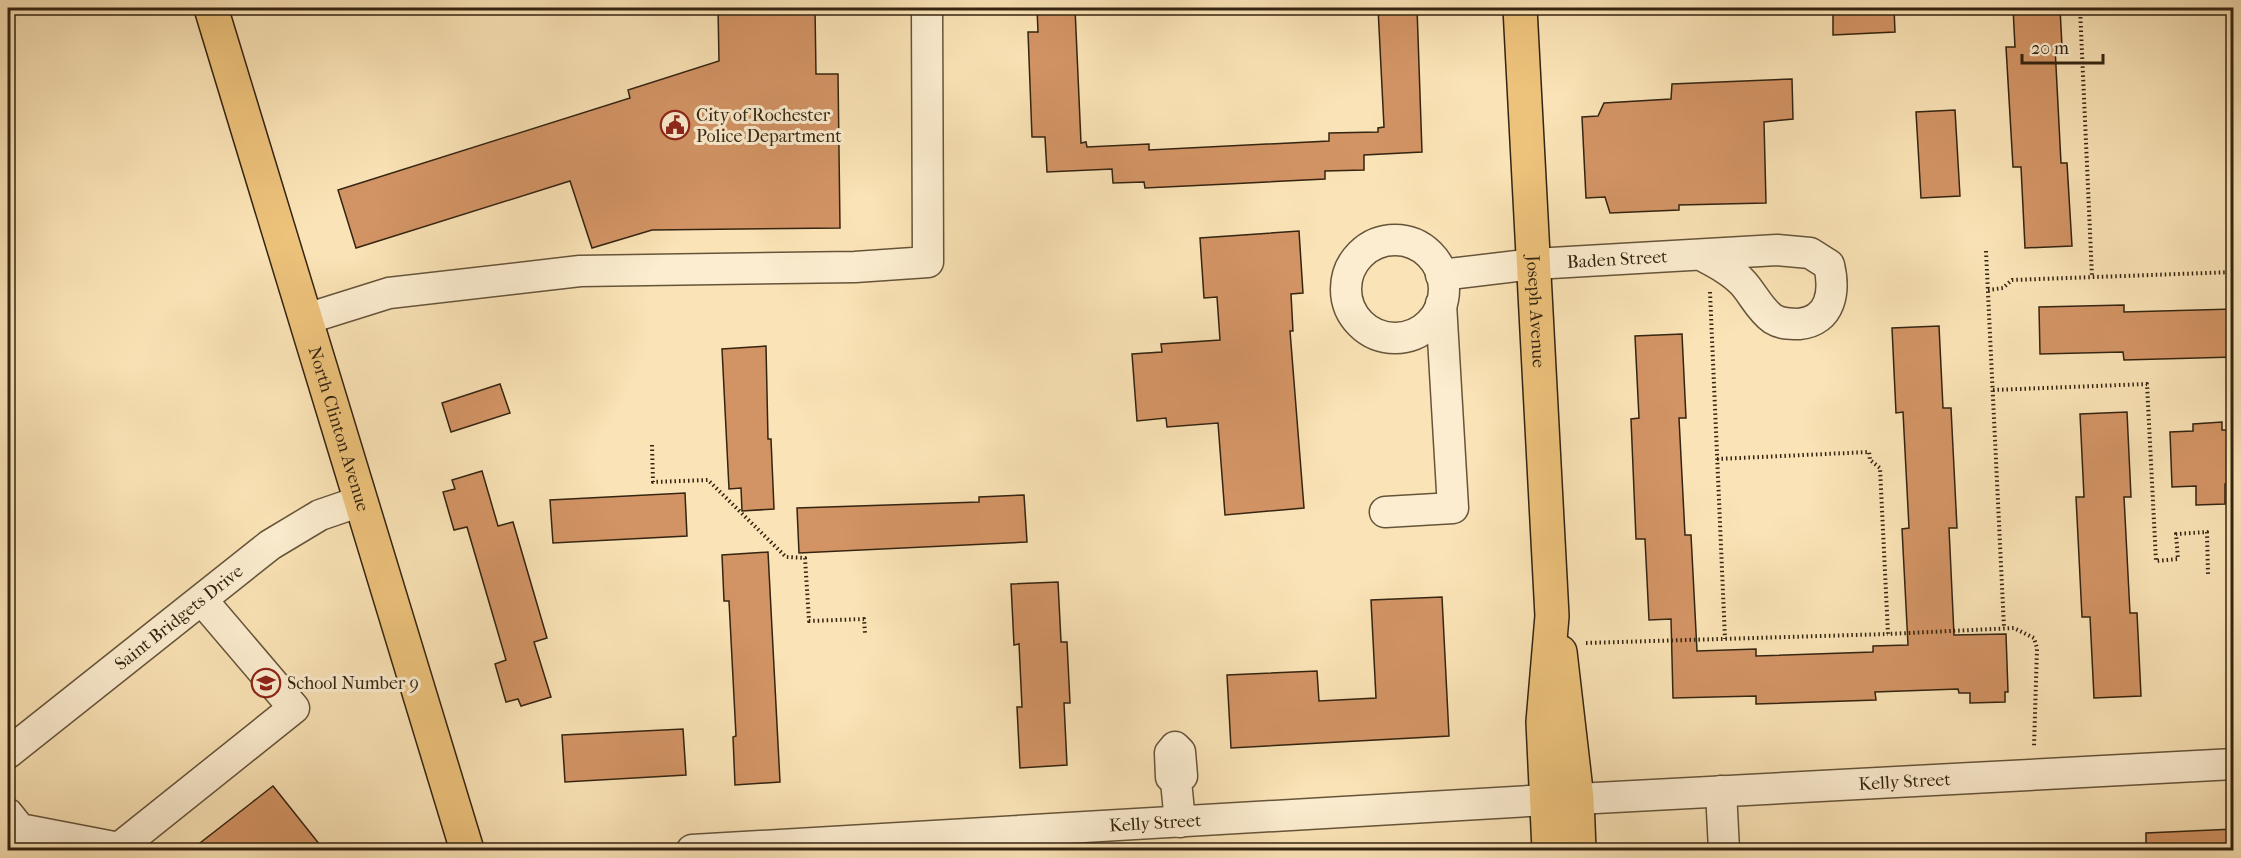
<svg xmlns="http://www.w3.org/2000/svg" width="2241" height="858" viewBox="0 0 2241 858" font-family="'IM FELL French Canon',serif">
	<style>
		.building { fill: #d39465; stroke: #342411; stroke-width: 1.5 }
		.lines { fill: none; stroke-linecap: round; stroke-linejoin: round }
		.minor-casing { stroke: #66543a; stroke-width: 33 }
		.major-casing { stroke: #342411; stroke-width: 36 }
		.path { stroke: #342411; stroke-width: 4; stroke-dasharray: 1.5 3; stroke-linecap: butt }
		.minor { stroke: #fcedd0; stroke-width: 30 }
		.major { stroke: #edc27b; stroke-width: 33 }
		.labels { text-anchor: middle; stroke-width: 6; stroke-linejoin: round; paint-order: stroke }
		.poi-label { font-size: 18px; fill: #342411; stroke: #fcedd0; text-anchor: start }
		.street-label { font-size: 18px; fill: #342411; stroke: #fcedd0 }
	</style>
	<rect width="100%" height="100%" fill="#fae3b6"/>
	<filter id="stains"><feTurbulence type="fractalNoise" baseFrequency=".00333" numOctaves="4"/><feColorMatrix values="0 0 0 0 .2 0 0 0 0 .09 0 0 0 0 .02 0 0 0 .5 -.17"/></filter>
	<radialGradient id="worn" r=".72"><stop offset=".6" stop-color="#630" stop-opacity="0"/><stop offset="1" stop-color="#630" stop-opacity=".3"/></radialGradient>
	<g class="building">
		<polygon points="718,8 815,8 816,74 838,74 840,228 652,230 592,248 570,181 356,248 338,190 630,98 628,90 719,61"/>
		<polygon points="1037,8 1075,8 1081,143 1086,142 1087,147 1149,144 1149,150 1329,141 1329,133 1378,132 1378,128 1384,127 1378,8 1417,8 1422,152 1364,155 1364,170 1325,171 1325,179 1228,184 1145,188 1144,182 1113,183 1112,169 1047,172 1045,137 1032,137 1028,32 1038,32"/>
		<polygon points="1833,8 1894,8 1895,32 1833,35"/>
		<polygon points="2013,8 2060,8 2062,47 2055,47 2061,163 2067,163 2072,246 2025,248 2021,167 2013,167 2006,47 2015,47"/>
		<polygon points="1792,79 1793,119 1764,122 1766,203 1679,205 1679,210 1610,213 1605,197 1586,198 1582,117 1598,116 1604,103 1671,99 1672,84"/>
		<polygon points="1955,110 1960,196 1921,198 1916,112"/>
		<polygon points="1299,231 1303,293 1291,294 1293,331 1290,331 1304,508 1225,515 1218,423 1167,427 1166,418 1137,421 1132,354 1162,352 1161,344 1220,340 1217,297 1204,298 1200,238"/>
		<polygon points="2124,305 2124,312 2234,309 2234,357 2124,360 2123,352 2040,354 2039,307"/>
		<polygon points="1939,326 1943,408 1951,408 1957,528 1949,528 1954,635 2006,634 2008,692 2005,692 2005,702 1970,703 1970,693 1959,693 1958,689 1875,692 1876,700 1756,704 1756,696 1673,698 1671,619 1649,620 1645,539 1636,539 1631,419 1639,418 1635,336 1682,334 1686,418 1679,418 1685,535 1691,535 1697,651 1756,649 1756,656 1873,652 1873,646 1908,645 1902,529 1909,528 1903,412 1896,413 1892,328"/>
		<polygon points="766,346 768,439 771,439 774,509 742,511 741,488 729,489 722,349"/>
		<polygon points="500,384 510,413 451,432 442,403"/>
		<polygon points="2127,412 2131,497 2124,497 2130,613 2137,613 2141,696 2094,698 2090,617 2082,617 2076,497 2084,497 2080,414"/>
		<polygon points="2222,422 2222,430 2232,430 2234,484 2225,484 2225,504 2196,505 2196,486 2172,487 2170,432 2193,431 2193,424"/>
		<polygon points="482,471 498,526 513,522 547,638 534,642 551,697 521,706 518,699 506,702 495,664 506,660 467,527 454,530 443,492 455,489 452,480"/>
		<polygon points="685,493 687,536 553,543 550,500"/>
		<polygon points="1024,495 1027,542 799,553 797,508 979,502 979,497"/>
		<polygon points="768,552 780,782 735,785 733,737 736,736 729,601 724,601 722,555"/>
		<polygon points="1058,582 1061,642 1067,642 1070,703 1064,703 1067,765 1020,768 1017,707 1022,707 1019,644 1014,645 1011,584"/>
		<polygon points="1442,597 1449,736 1231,748 1227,675 1317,671 1319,701 1376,698 1371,600"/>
		<polygon points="683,729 686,775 565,782 562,735"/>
		<polygon points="273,786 324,850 191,850 250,804"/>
		<polygon points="2234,829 2234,850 2146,850 2146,833"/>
	</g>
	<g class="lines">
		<g class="minor-casing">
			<g id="minor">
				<circle cx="1395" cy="289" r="49"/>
				<path id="s1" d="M1441 275 1534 264 1777 250 1810 253 1829 265C1835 290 1832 321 1799 324 1789 324 1781 324 1773 319 1760 310 1753 294 1743 283 1732 271 1716 263 1701 255"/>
				<polyline points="306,319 389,293 580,271 855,267 928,262 927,8"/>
				<polyline points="1385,512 1453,508 1441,304"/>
				<path id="s2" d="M8 753 270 545 320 515 361 501"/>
				<polyline points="1176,781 1182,776 1180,752 1175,747 1170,753 1171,777 1176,781 1180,822"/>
				<polyline points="1721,791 1724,850"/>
				<path id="s3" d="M1577 799 2234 764"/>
				<polyline points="8,814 20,829 119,848 294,708 202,600"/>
				<path id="s4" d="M692 850 1547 800"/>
			</g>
		</g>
		<g class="major-casing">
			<g id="major">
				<path id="s5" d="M211 8 467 850"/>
				<path id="s6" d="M1520 8 1552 616 1543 722 1549 850"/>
				<polyline points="1560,652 1577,799 1579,850"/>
			</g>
		</g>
		<g class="path">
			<polyline points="2080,8 2092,277"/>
			<polyline points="1986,251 2004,628"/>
			<polyline points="1988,290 2003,288 2012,280 2234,272"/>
			<polyline points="1710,292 1725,639"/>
			<polyline points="1993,390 2147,384 2156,561 2178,559 2176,534 2207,532 2208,574"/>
			<polyline points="652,445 653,482 708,480 786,557 805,558 809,621 864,619 865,633"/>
			<polyline points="1717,459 1869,452 1870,460 1880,468 1888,634 2014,628 2034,638 2037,648 2034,747"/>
			<polyline points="1586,643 1888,634"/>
		</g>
		<use href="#minor" class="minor"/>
		<use href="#major" class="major"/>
	</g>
	<defs>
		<g id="civic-ring" transform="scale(1.5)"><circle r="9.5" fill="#fcedd0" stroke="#8f2418" stroke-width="1.5"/><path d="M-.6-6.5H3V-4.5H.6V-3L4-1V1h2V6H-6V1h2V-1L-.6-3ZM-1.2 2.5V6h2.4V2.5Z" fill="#8f2418"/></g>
		<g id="school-ring" transform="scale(1.5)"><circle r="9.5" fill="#fcedd0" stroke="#8f2418" stroke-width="1.5"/><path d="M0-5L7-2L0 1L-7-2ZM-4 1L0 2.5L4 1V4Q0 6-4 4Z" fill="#8f2418"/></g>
	</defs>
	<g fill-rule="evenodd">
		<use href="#civic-ring" x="675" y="125"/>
		<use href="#school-ring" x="266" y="683"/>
	</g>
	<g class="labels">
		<g class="poi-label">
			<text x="696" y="121">City of Rochester<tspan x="696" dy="21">Police Department</tspan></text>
			<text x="287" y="689">School Number 9</text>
		</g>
		<g class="street-label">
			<text dy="6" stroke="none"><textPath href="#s1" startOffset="177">Baden Street</textPath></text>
			<text dy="6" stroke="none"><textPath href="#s6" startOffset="304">Joseph Avenue</textPath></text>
			<text dy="6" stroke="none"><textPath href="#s5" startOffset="440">North Clinton Avenue</textPath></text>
			<text dy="6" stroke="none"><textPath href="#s2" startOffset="218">Saint Bridgets Drive</textPath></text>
			<text dy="6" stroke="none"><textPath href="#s3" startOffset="328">Kelly Street</textPath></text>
			<text dy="6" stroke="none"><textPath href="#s4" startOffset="464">Kelly Street</textPath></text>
		</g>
	</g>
	<rect width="2241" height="858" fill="none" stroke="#fae3b6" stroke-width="30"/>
	<rect x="9" y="9" width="2223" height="840" fill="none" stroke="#342411" stroke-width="3"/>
	<rect x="15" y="15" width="2211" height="828" fill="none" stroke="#342411" stroke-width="1.5"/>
	<path d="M2022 54v9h81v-9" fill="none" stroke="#342411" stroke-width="3"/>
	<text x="2031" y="54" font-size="18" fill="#342411" stroke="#fcedd0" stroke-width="4.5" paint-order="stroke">20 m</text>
	<rect width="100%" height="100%" filter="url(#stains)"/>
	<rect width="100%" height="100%" fill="url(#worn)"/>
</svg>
